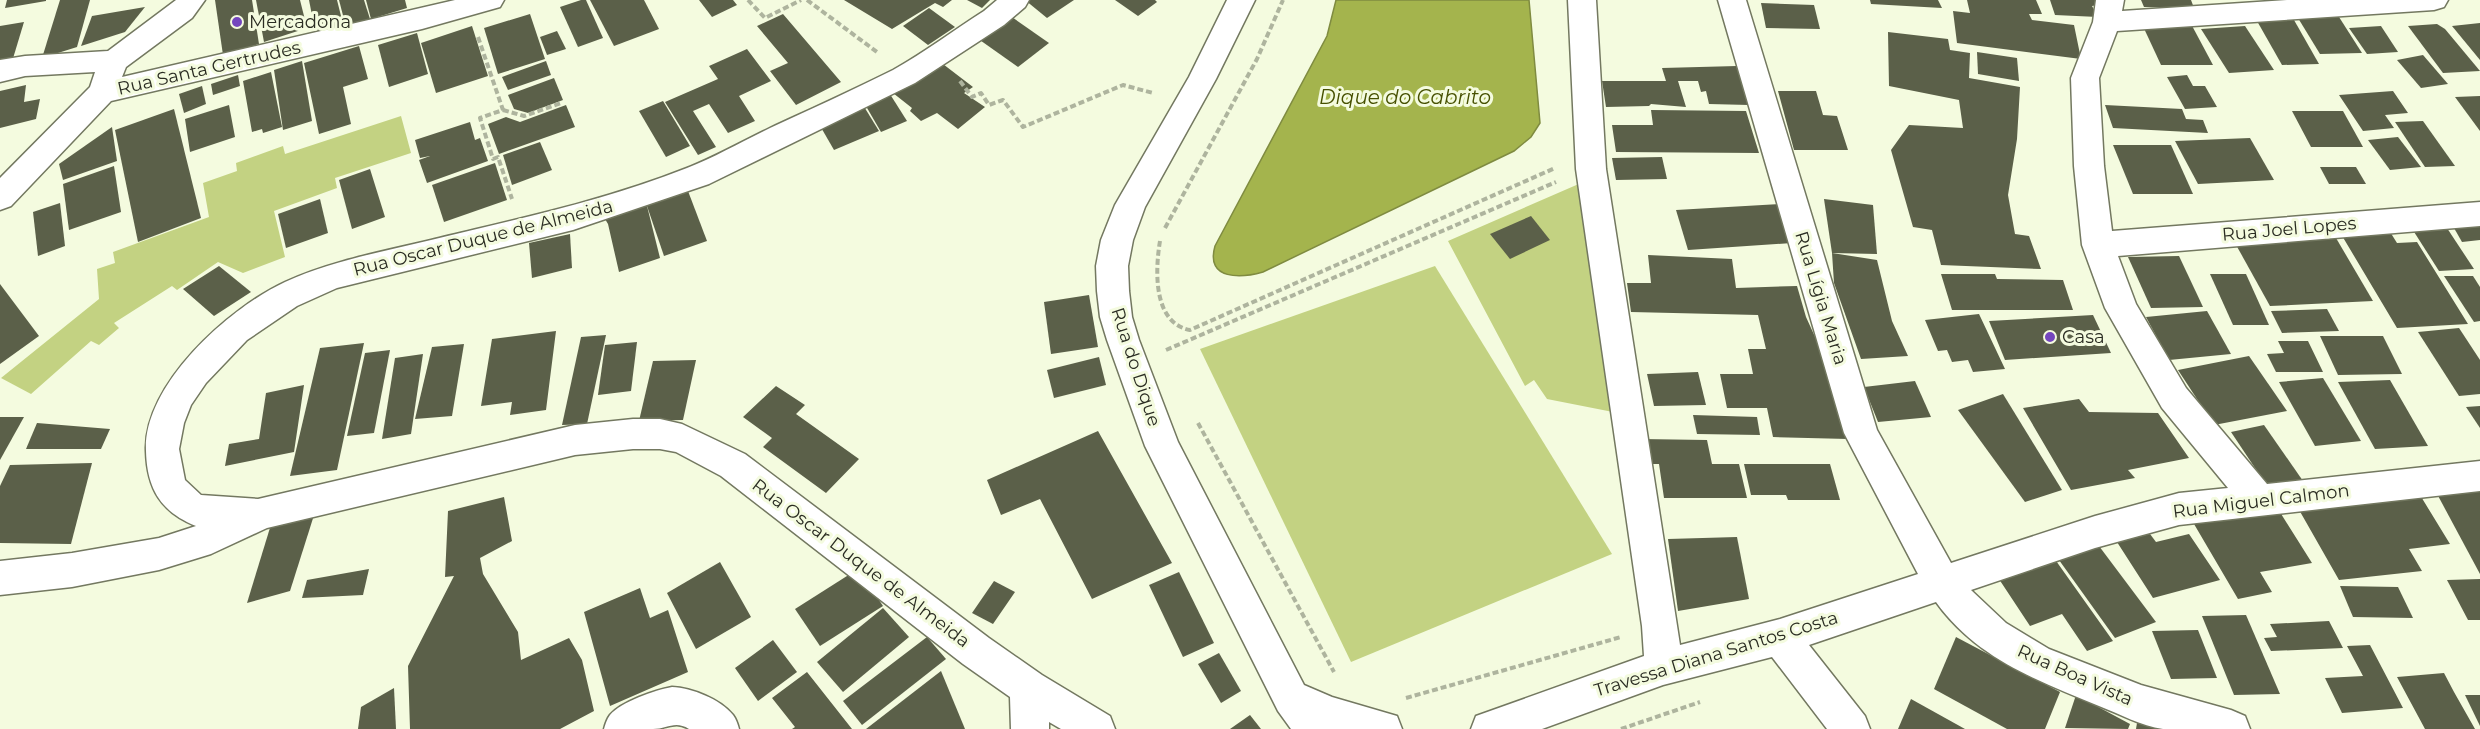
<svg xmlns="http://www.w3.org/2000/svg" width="2480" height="729" viewBox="0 0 2480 729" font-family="Montserrat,sans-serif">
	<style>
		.green { fill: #c3d282 }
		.water { fill: #a4b44d; stroke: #7f8b40; stroke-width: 1.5 }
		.building { fill: #5b6049 }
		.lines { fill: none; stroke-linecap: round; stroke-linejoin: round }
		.minor-casing { stroke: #737860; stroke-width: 3 }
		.path { stroke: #aeb49e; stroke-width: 4; stroke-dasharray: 6 3; stroke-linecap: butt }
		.minor { fill: #fff; fill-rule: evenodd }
		.poi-dot { fill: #7446be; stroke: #f4fbdf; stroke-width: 2 }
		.labels { text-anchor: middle; stroke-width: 6; stroke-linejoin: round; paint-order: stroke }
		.poi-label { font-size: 18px; fill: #2a2c22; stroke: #f4fbdf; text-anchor: start }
		.street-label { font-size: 18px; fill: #2a2c22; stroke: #f4fbdf }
		.water-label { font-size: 20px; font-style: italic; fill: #465000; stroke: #f4fbdf }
	</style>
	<rect width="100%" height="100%" fill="#f4fbdf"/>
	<g class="green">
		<polygon points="401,116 411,153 335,178 337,188 274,211 285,257 243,273 218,262 177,290 172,286 114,323 119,328 99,345 91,341 31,394 1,378 99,299 97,269 115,263 113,252 209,217 203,183 237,171 236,163 283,146 285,154"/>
		<polygon points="1581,183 1613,412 1547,399 1534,380 1525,386 1448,241"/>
		<polygon points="1435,266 1612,554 1351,662 1200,349"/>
	</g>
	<path class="water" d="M1336 0H1529L1540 123 1531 137 1514 151 1263 272C1242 278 1205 281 1215 246L1327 36Z"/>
	<g class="building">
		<polygon points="7,0 46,0 46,1 5,8"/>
		<polygon points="60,0 90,0 77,47 42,58"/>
		<polygon points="215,0 252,0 259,44 223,55"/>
		<polygon points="256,0 300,0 307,28 264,42"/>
		<polygon points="309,0 337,0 344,28 316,36"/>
		<polygon points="339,0 364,0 370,19 346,27"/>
		<polygon points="366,0 405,0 407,8 371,19"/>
		<polygon points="581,0 586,0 603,38 578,47 560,7"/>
		<polygon points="590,0 644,0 659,29 614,46"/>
		<polygon points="699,0 733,0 737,5 712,17"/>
		<polygon points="844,0 952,0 943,7 935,3 892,29"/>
		<polygon points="967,0 990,0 982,8"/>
		<polygon points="1025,0 1074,0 1047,18"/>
		<polygon points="1115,0 1155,0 1157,2 1138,16"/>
		<polygon points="1870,0 1938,0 1942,8 1871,4"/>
		<polygon points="1967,0 2036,0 2042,14 2029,14 2032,20 2074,25 2081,59 1957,43 1953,11 1970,13"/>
		<polygon points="2050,0 2098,0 2098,5 2092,6 2098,17 2055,15"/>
		<polygon points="2141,0 2191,0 2194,8 2144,7"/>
		<polygon points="1761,3 1814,5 1820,29 1766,28"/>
		<polygon points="145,7 125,32 81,46 92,16"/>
		<polygon points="929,8 955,27 928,45 903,26"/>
		<polygon points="530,14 545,59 498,74 484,28"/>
		<polygon points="783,14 841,82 796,105 770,71 788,63 757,26"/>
		<polygon points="1009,15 1049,43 1018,67 977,38"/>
		<polygon points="2339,17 2362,53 2320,54 2298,18"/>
		<polygon points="2294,20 2319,64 2282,65 2257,21"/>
		<polygon points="24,22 11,65 0,67 0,26"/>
		<polygon points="2141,22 2190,22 2213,65 2161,65"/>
		<polygon points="2480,23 2480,60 2452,26"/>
		<polygon points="2437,24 2445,29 2480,71 2443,73 2408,26"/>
		<polygon points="472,26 488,76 436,93 421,43"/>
		<polygon points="2245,26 2274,70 2229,73 2201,29"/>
		<polygon points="2381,26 2398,52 2367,54 2349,28"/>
		<polygon points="557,31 566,49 547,55 540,37"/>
		<polygon points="1888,32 1948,39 1950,50 1970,53 1969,78 2020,87 2017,139 2008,195 2015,234 2029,236 2041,269 1941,265 1932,230 1913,227 1891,150 1909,125 1963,128 1959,100 1889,86"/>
		<polygon points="417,33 428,74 389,87 378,45"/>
		<polygon points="359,46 368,79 343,87 351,124 319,134 304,63"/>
		<polygon points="747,49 771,81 739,96 755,121 728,133 709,104 693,111 716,147 698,155 665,102 718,79 709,66"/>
		<polygon points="1977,52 2017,58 2019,81 1978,74"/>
		<polygon points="2423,55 2448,84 2421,88 2397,60"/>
		<polygon points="302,61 312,121 283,130 274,70"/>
		<polygon points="546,61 551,75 508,90 502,77"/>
		<polygon points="939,61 973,87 964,93 985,107 958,129 937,113 921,121 910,111 912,108 893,93"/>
		<polygon points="1737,66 1749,105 1709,104 1706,91 1701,92 1698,81 1678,81 1686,107 1651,104 1649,106 1606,107 1602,81 1666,81 1662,68"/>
		<polygon points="271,72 282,127 263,133 262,129 252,132 243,81"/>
		<polygon points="238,75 240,86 213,95 211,84"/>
		<polygon points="2187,75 2193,86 2205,86 2217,107 2185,109 2167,77"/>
		<polygon points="554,78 563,100 528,113 514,109 508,95"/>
		<polygon points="26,85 24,102 40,99 36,119 0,128 0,91"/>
		<polygon points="202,86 206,104 184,113 179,94"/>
		<polygon points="888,91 907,121 881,132 863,101"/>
		<polygon points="1778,91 1816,91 1823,115 1837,116 1848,150 1794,150"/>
		<polygon points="2393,91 2408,113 2385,115 2394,128 2363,131 2339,95"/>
		<polygon points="2480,96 2480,131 2455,97"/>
		<polygon points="663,101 690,146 666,157 639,111"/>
		<polygon points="229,105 235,137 190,152 185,119"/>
		<polygon points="566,105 575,127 499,154 488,124 506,117 520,122"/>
		<polygon points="863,105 879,131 834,150 819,124"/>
		<polygon points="2105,105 2182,109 2186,119 2203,120 2208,133 2113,128"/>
		<polygon points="174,109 201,218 138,242 115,130"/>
		<polygon points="1651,110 1746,111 1759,153 1616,152 1612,125 1653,125"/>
		<polygon points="2292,111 2343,111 2363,147 2311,147"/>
		<polygon points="2423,121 2455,166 2425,167 2395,122"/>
		<polygon points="470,122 475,140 480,138 488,161 427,183 419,160 430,156 420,158 415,140"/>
		<polygon points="112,127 117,161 63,180 59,164"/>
		<polygon points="2398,137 2421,167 2390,170 2368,140"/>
		<polygon points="2250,138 2274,180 2198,184 2175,141"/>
		<polygon points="540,142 552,170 512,185 503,155"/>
		<polygon points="2113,145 2171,145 2193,194 2133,194"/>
		<polygon points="1662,157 1667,179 1616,180 1612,158"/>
		<polygon points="495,163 507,200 444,222 432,185"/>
		<polygon points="114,166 121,212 69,230 63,184"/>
		<polygon points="2320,167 2356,167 2366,184 2329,184"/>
		<polygon points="370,169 385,217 352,229 339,180"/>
		<polygon points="688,191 707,241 664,256 647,206"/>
		<polygon points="320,199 328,233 286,248 278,214"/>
		<polygon points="1824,199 1873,205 1877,254 1832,253"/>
		<polygon points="60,203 65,246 38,256 33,212"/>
		<polygon points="1780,204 1792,243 1688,250 1676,210"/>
		<polygon points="647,206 660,258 619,272 608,224 605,219"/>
		<polygon points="1531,216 1550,240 1510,259 1490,234"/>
		<polygon points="2450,221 2480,224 2480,240 2462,242"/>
		<polygon points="2443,222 2474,269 2439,271 2409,224"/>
		<polygon points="2387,227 2397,243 2417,242 2468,324 2397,328 2338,229"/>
		<polygon points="570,234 572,268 532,278 529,243"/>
		<polygon points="2336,238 2373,301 2270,306 2235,243"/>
		<polygon points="1832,253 1877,260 1892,321 1908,356 1861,359 1834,283"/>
		<polygon points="1648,255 1732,259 1736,288 1797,286 1806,317 1821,350 1848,439 1773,437 1767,408 1727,408 1720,374 1753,374 1748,349 1766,349 1758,315 1631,312 1627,283 1651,283"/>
		<polygon points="2179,256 2203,307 2151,308 2128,257"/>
		<polygon points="219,266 251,292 214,316 183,289"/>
		<polygon points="1941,274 1995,274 1997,279 2063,280 2073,310 1952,310"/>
		<polygon points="2210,274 2246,274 2269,325 2233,325"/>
		<polygon points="2444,276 2473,276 2480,287 2480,321 2474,322"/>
		<polygon points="0,284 39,336 0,364"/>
		<polygon points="1089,295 1098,347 1051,354 1044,302"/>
		<polygon points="2327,309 2339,331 2282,333 2271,311"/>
		<polygon points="2207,311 2231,354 2169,360 2146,317"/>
		<polygon points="1979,314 2005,369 1973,372 1968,360 1952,362 1947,350 1938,351 1925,320"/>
		<polygon points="2093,315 2111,353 2005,360 1989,321"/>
		<polygon points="2459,328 2480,360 2480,394 2459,396 2418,332"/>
		<polygon points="556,331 546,410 510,415 512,402 481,406 492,339"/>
		<polygon points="606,335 587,424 562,425 581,337"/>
		<polygon points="2320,336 2383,336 2402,374 2338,375"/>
		<polygon points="2278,341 2308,341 2323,372 2276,372 2267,354 2284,353"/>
		<polygon points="637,342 631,391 598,395 605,345"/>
		<polygon points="364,343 337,470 290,476 320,348"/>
		<polygon points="464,344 452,416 415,419 432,347"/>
		<polygon points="390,350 374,433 347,436 365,353"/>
		<polygon points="423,354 411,434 382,439 395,358"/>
		<polygon points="2249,356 2287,411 2214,425 2178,370"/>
		<polygon points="1099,357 1106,385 1054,398 1047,370"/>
		<polygon points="696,360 683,420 639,421 653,361"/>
		<polygon points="1698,372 1706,405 1654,406 1647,374"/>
		<polygon points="2323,378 2361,441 2315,446 2279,382"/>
		<polygon points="2390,380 2428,446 2375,449 2338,382"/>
		<polygon points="1915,381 1931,417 1878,422 1864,387"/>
		<polygon points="304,385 294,452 225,466 229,444 259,439 266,393"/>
		<polygon points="776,386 805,405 796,414 859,459 826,493 763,447 772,438 743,417"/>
		<polygon points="2003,394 2062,490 2025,502 1958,410"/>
		<polygon points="2079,399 2089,412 2158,413 2189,458 2128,470 2135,478 2071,490 2023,408"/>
		<polygon points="2480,406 2480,428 2466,407"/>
		<polygon points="1693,415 1757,417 1760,435 1697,434"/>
		<polygon points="0,417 24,417 0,460"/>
		<polygon points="37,423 110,429 101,449 26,449"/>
		<polygon points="2264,425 2303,481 2269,489 2231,432"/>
		<polygon points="1098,431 1172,563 1092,599 1040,499 1001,515 987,480"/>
		<polygon points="1641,439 1707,440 1712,464 1739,464 1747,498 1664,498 1659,464 1645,464"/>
		<polygon points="92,463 71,544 0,543 0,486 10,465"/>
		<polygon points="1744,464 1830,464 1840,500 1788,500 1786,495 1751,495"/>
		<polygon points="2480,491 2480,574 2436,492"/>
		<polygon points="2420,495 2450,544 2409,549 2422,571 2339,580 2298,508"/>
		<polygon points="504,497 512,541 480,558 483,574 518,632 521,660 569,638 582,660 594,711 560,729 410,729 408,666 454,576 445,577 448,511"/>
		<polygon points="2278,509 2312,563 2260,572 2272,592 2238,599 2194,524"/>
		<polygon points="315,512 290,591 247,603 273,518"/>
		<polygon points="2150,534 2156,542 2189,534 2220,580 2153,598 2117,542"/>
		<polygon points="1737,537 1749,599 1678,611 1668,539"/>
		<polygon points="2099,546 2156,622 2115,638 2059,560"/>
		<polygon points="2049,551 2113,641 2087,651 2062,614 2030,626 1993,570"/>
		<polygon points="720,562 751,617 696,649 667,593"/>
		<polygon points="369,569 363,595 302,598 307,580"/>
		<polygon points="858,569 883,606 820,646 795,609"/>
		<polygon points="1179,572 1214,643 1183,657 1149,585"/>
		<polygon points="2480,579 2480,620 2468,620 2447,580"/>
		<polygon points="994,581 1015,592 993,624 972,613"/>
		<polygon points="2340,586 2398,587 2413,618 2353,617"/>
		<polygon points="640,588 650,618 668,610 688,672 610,706 584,612"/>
		<polygon points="883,608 909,637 843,692 817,662"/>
		<polygon points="2246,615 2280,694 2234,695 2202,616"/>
		<polygon points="2329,621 2343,648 2271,651 2264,638 2277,637 2270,624"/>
		<polygon points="2198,630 2217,678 2171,679 2152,631"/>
		<polygon points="927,637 946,659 862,725 843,701"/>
		<polygon points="1956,637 2060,692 2045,729 2007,729 1934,689"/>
		<polygon points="773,640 797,672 758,701 735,668"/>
		<polygon points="2370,645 2403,708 2342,713 2325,678 2363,676 2347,646"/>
		<polygon points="1219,653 1241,691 1221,703 1198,664"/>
		<polygon points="941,671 965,729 866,729"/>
		<polygon points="807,672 852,729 792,729 795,727 772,698"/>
		<polygon points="2444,673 2454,692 2475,729 2425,729 2397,677"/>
		<polygon points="394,688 396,729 358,729 361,707"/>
		<polygon points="2076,695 2130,724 2128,729 2065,728"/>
		<polygon points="2465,695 2480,695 2480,726"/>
		<polygon points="1911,699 1965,729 1898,729"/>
		<polygon points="1250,715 1261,729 1230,729"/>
		<polygon points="2138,717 2168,729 2136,729"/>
	</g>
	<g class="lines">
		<g class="minor-casing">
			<g id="minor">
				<polygon points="176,0 205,0 192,18 126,67 122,77 455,0 504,0 500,7 422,29 111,101 11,206 0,210 0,178 90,87 95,72 25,76 0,82 0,60 25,56 108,51"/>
				<path d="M997 0H1029L1025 7 1004 25 915 83 709 184 573 230 337 288 297 306 247 340 206 383 191 405 184 423 179 449 185 480 201 495 258 499 575 425 633 419H660L682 424 745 454 989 638 1042 675 1110 716 1115 729H1061L1049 722V729H1011L1010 697 963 664 721 476 676 452 660 449H633L575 455 267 528 211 554 159 570 72 587 0 595V561L72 553 159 538 196 526C161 512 147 489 146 451 143 385 229 308 285 282 331 261 381 252 431 240 517 219 604 201 687 168 715 157 743 141 770 128 811 109 853 90 893 70 924 53 954 30 984 11Z"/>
				<polygon points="1227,0 1255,0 1216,79 1145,207 1133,240 1128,266 1129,291 1132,317 1139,340 1178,442 1304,685 1332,697 1397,716 1402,729 1291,729 1278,711 1145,446 1107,340 1100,317 1097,291 1096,266 1101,240 1115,205 1189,77"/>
				<path d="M1568 0H1596L1606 169 1680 645 1780 619 1918 574 1844 433 1718 0H1746L1877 430 1951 563 2095 516 2179 493 2228 488 2162 408 2105 308 2082 245 2074 166 2071 78 2093 22 2096 0H2124L2122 11 2287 0H2448L2444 7 2434 10 2117 31 2099 78 2104 166 2112 231 2480 202V226L2118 256 2136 304 2186 388 2267 484 2480 461V491L2179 525 2095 548 1971 590 2006 623 2049 649 2141 685 2231 710 2245 716 2250 729C2222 729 2191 729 2163 729 2141 726 2120 714 2099 706 2037 680 1977 659 1936 602L1809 645 1865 716 1870 729H1827L1772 657 1663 685 1542 729H1471L1476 716 1644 656 1642 626 1576 169Z"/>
				<path d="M672 687C692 688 720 699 733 715 736 719 738 725 739 729H689C675 720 667 729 653 729 636 729 620 729 604 729 605 725 607 719 610 715 621 702 655 690 672 687Z"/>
			</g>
		</g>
		<g class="path">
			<polyline points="748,0 765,18 801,0"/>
			<polyline points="807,0 877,52"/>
			<polyline points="478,37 503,110 480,118 493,159 498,157 512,199"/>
			<polyline points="960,81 972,97 981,93 989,105 1003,100 1023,127 1123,85 1153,93"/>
			<polyline points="503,110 524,116 561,103"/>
			<polyline points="1165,228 1257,59 1283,0"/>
			<path d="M1160 241C1155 271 1153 323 1190 330L1555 168"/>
			<polyline points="1166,350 1556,182"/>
			<polyline points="1198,423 1334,672"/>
			<polyline points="1406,698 1621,637"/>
			<polyline points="1621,729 1700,702"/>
		</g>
		<use href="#minor" class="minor"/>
	</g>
	<g class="poi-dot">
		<circle cx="237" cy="22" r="6"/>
		<circle cx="2050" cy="337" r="6"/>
	</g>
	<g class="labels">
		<g class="poi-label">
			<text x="249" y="28">Mercadona</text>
			<text x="2062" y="343">Casa</text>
		</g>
		<g class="street-label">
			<text transform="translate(209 68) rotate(-13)" y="6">Rua Santa Gertrudes</text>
			<text transform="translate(2289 229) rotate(-5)" y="6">Rua Joel Lopes</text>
			<text transform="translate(483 238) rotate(-14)" y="6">Rua Oscar Duque de Almeida</text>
			<text transform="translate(1821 298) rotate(73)" y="6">Rua Lígia Maria</text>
			<text transform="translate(1136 367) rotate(72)" y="6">Rua do Dique</text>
			<text transform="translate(2261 501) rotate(-7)" y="6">Rua Miguel Calmon</text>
			<text transform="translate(861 563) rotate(37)" y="6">Rua Oscar Duque de Almeida</text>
			<text transform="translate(1716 654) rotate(-17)" y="6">Travessa Diana Santos Costa</text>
			<text transform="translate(2075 675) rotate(24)" y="6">Rua Boa Vista</text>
		</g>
		<g class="water-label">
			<text x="1405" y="104">Dique do Cabrito</text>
		</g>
	</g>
</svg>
